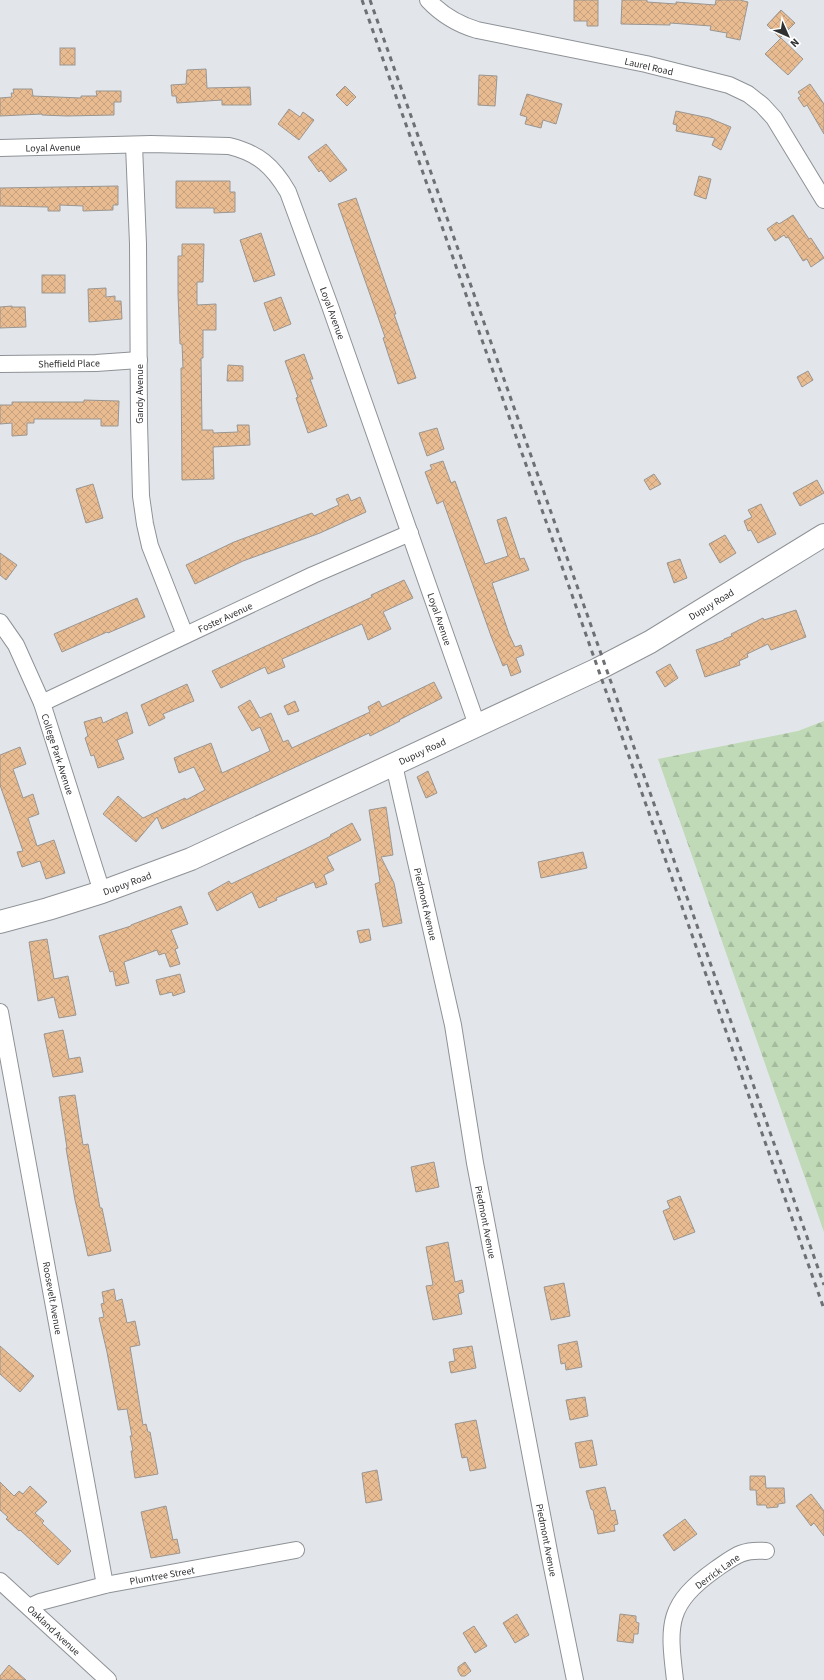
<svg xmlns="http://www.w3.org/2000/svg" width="824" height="1680" viewBox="0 0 824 1680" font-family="'Source Sans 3',sans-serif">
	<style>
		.forest { fill: url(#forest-firs) }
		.building { fill: url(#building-cross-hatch); stroke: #9a9692 }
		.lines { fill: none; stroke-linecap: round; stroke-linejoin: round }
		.street-casing { stroke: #8e9296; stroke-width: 18 }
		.secondary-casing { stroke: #8e9296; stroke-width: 24 }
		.street { stroke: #fff; stroke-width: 16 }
		.secondary { stroke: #fff; stroke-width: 22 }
		.rail { stroke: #6e7073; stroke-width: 3; stroke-dasharray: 5 5; stroke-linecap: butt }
		.labels { text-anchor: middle; stroke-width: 3; stroke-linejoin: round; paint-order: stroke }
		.street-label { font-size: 10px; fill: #303133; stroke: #fff }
	</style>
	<defs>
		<pattern id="forest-firs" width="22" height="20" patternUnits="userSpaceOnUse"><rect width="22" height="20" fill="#c0d9b7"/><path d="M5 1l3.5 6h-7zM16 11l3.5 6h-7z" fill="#a5bb9e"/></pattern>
		<pattern id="building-cross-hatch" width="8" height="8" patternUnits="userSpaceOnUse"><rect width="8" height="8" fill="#e8bb91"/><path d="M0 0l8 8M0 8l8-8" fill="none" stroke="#c7a17e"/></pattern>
	</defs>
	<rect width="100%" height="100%" fill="#e2e6eb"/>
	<polygon class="forest" points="824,721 824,1232 658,759 798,731"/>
	<g class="building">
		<polygon points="574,0 598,0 598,26 587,26 587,21 574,21"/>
		<polygon points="622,0 647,0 647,2 676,4 676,2 715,5 716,0 740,0 748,2 740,40 726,37 727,33 710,30 711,26 670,23 670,25 621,24"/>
		<polygon points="781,10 795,23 780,38 767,25"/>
		<polygon points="781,38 803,59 788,75 765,54"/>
		<rect x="60" y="48" width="15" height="17"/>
		<polygon points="206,69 207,88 250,87 251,105 222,105 222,100 177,103 176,96 172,96 171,85 186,84 187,70"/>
		<polygon points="479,75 497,76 495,106 478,105"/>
		<polygon points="810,84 824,104 824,134 807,105 804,107 798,98 801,96 798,92"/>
		<polygon points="345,86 356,97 347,106 336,95"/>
		<polygon points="13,89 32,89 33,96 81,98 81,96 97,96 96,91 121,91 121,102 114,102 114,115 67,116 42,115 42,114 0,116 0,98 12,97 11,93 14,93"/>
		<polygon points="527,94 562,104 556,124 543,120 541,128 525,124 527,117 520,115"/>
		<polygon points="289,109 300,117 303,112 314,120 299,140 278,124"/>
		<polygon points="676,111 709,118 731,127 721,150 712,145 715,138 676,131 677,125 673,124"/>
		<polygon points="326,144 347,170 330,182 321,170 319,172 308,157"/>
		<polygon points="699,176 711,179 706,199 694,195"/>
		<polygon points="176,181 230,181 230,192 235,192 235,212 214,213 214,208 176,208"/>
		<polygon points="118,186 118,205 113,205 113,210 83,211 83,206 60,205 60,211 48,211 48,207 0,206 0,188"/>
		<polygon points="356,198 396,314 394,314 416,378 398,384 383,338 385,337 338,204"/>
		<polygon points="793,215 809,239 811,238 824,258 811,267 807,259 803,261 788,237 786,238 784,235 775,241 767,229 777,222 779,224"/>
		<polygon points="261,233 275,275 254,282 240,240"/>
		<polygon points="182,244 204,244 203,282 197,282 197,305 216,304 216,330 203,330 203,358 201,358 202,430 213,430 213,433 238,432 237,425 249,425 250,445 213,447 214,479 182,480 181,368 183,368 182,344 180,344 178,294 178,256 182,256"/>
		<rect x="42" y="275" width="23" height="18"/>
		<polygon points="106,288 106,297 115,296 115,301 121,301 122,319 89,322 88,289"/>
		<polygon points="281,297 291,324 274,331 264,303"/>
		<polygon points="12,306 12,307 25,307 26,327 0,328 0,307"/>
		<polygon points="304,354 313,379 310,379 327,426 308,433 296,398 298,397 285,361"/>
		<polygon points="228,365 243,366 243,381 227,381"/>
		<polygon points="808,371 813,380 802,387 797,377"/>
		<polygon points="84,400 119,401 118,426 101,426 101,419 34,419 34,423 27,423 27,435 12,436 12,423 0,424 0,405 12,405 12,402 84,402"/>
		<polygon points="437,428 444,449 427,456 419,433"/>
		<polygon points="443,461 451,483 455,481 485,564 508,556 497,520 506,517 520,559 524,558 529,570 492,583 509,634 515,647 521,645 524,655 516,658 521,672 511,676 507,664 503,666 491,636 443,501 437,504 425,472 432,469 430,465"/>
		<polygon points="654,474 661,484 650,490 644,480"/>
		<polygon points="817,480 824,493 800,506 793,493"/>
		<polygon points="93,484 103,518 86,523 76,489"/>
		<polygon points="348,494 351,501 360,497 366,512 320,533 243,561 195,584 186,565 234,542 312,513 314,516 339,505 336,499"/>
		<polygon points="761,504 776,534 758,543 751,530 748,531 744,521 752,517 748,510"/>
		<polygon points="725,535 736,553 720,563 709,544"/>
		<polygon points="0,553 17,565 6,580 0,575"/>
		<polygon points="680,559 687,578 674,583 667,563"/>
		<polygon points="404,580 413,598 383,612 391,629 368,640 362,624 282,659 285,667 268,674 265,667 221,688 212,671 372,597 371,595"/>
		<polygon points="137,598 145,617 108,633 107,632 62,652 54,634"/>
		<polygon points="796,610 806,637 771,650 768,644 747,654 748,657 739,661 740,665 705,677 696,650 724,640 724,639 732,636 731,634 763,618 764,620"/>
		<polygon points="670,664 678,678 665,687 656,672"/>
		<polygon points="434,682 442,698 399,720 400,721 370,736 369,733 162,829 157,817 136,842 103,814 118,796 143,818 185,798 186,800 205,790 194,767 179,773 174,758 191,751 211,743 222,773 270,751 260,727 252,731 238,707 250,700 260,718 271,713 283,742 288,740 292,748 370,712 368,707 379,701 382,707"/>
		<polygon points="187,684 194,701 163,714 165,718 149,726 141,705"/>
		<polygon points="295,701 299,711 288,715 284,706"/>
		<polygon points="127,712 133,733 117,740 124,759 98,768 94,755 91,756 85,738 88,736 84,722 101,717 103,723"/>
		<polygon points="20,747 26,764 13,769 23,798 33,794 39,814 28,818 37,846 54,840 65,873 46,879 40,861 22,867 17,852 23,851 0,785 0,755"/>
		<polygon points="428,771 437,793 426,798 417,777"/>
		<polygon points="386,807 393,855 381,857 394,883 402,923 383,927 375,884 380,882 369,810"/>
		<polygon points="352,823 361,840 327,857 334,870 324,875 327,884 316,888 314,882 276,898 277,900 259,908 252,892 217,911 208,893 229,881 231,884 303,850 331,836 330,835"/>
		<polygon points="583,852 587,868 541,878 538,862"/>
		<polygon points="181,906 188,924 171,930 178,948 175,949 180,964 170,967 165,953 159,955 157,950 124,962 129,983 116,986 113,971 110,972 99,936 131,926 131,925"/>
		<polygon points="369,929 371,940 360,943 357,931"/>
		<polygon points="47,939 54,979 68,976 76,1015 59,1018 54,997 38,1001 29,942"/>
		<polygon points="180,974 185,992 173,996 172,992 160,995 156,980"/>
		<polygon points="63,1030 69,1059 80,1057 83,1072 53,1077 44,1034"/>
		<polygon points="75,1095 83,1145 88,1144 100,1208 102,1208 111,1251 88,1256 75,1200 66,1148 67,1148 59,1097"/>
		<polygon points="434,1162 439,1187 416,1192 411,1167"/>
		<polygon points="680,1196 695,1232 674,1240 663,1211 670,1208 667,1201"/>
		<polygon points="448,1242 455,1282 462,1280 464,1292 458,1294 462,1314 433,1320 426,1286 433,1285 426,1247"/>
		<polygon points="564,1283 570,1316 551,1320 544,1287"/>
		<polygon points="114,1289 116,1301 122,1299 127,1323 135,1321 140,1345 130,1347 143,1425 146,1424 148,1432 150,1432 158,1474 135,1478 131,1451 133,1451 130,1436 132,1436 127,1409 118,1410 107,1352 99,1318 104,1317 101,1304 104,1303 102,1292"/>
		<polygon points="577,1341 582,1367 566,1370 565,1363 561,1364 558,1345"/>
		<polygon points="0,1346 34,1376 20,1392 0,1374"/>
		<polygon points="472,1346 476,1368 451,1373 449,1362 455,1361 453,1349"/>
		<polygon points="585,1397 588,1416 570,1420 566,1400"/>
		<polygon points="476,1420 486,1468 470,1471 467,1457 462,1458 455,1424"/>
		<polygon points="592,1440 597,1465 580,1468 575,1443"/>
		<polygon points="377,1470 382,1500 366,1503 362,1473"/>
		<polygon points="750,1476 765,1476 766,1488 784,1488 785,1503 778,1504 778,1507 767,1508 766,1505 757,1505 756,1490 750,1490"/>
		<polygon points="0,1482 14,1496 19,1491 23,1494 30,1486 47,1502 35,1513 44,1521 42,1523 71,1551 58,1565 20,1530 19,1531 6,1519 8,1517 0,1510"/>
		<polygon points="605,1487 611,1511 615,1510 618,1524 614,1525 615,1531 598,1534 593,1510 591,1509 586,1491"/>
		<polygon points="811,1494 824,1511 824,1536 814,1523 811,1526 796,1506"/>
		<polygon points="166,1506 173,1540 177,1539 180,1553 151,1558 141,1512"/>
		<polygon points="685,1519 697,1534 674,1551 663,1535"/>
		<polygon points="517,1614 529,1635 515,1643 503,1623"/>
		<polygon points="620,1614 636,1616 636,1622 639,1623 638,1634 634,1634 633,1643 617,1641"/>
		<polygon points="474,1626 487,1646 475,1653 463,1633"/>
		<polygon points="465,1662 471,1671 465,1676 461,1676 458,1671 458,1667"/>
		<polygon points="9,1665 26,1680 0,1680 0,1676"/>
	</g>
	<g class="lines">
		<g class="street-casing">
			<g id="street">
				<path d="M428 0C442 15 457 24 477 30L646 64 729 85 748 94 762 105 774 118 824 200"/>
				<polyline points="134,145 138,244 139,422 141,496 145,524 150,546 185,635"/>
				<path d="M0 148 151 144 229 146C258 153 273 166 288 192L330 306 477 725"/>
				<polyline points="0,364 96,363 139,360"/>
				<polyline points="0,622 16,645 42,703 102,892"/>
				<polyline points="42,703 313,575 410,533"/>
				<polyline points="394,765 453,1025 475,1163 551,1562 575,1680"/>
				<polyline points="0,1012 105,1585"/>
				<polyline points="0,1581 108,1680"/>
				<polyline points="29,1607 40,1602 105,1585 296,1550"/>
				<path d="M675 1680C668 1623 667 1604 716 1569 735 1556 742 1549 766 1551"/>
			</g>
		</g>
		<g class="secondary-casing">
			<polyline id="secondary" points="0,922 48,909 102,892 191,859 598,669 650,642 824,535"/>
		</g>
		<use href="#street" class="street"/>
		<use href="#secondary" class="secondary"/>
		<g class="rail">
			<polyline points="362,0 824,1309"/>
			<polyline points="370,0 824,1285"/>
		</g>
	</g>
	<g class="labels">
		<g class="street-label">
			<text transform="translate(649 66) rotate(13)" y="4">Laurel Road</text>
			<text transform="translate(53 147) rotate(-1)" y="4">Loyal Avenue</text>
			<text transform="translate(333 313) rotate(70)" y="4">Loyal Avenue</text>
			<text transform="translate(69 363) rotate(-1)" y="4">Sheffield Place</text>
			<text transform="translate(139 394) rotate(-90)" y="4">Gandy Avenue</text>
			<text transform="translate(711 604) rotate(-31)" y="4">Dupuy Road</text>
			<text transform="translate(225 617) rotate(-25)" y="4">Foster Avenue</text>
			<text transform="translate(440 619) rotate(71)" y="4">Loyal Avenue</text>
			<text transform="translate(422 751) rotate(-25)" y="4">Dupuy Road</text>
			<text transform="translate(58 754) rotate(72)" y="4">College Park Avenue</text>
			<text transform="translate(127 883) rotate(-20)" y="4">Dupuy Road</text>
			<text transform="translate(426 904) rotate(77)" y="4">Piedmont Avenue</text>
			<text transform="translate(486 1222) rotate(79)" y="4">Piedmont Avenue</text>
			<text transform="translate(53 1298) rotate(80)" y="4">Roosevelt Avenue</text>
			<text transform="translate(547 1540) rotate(79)" y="4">Piedmont Avenue</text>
			<text transform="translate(717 1571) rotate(-36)" y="4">Derrick Lane</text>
			<text transform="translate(162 1575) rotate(-10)" y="4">Plumtree Street</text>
			<text transform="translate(54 1630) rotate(43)" y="4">Oakland Avenue</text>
		</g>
	</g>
	<g transform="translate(788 36) rotate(135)" stroke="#ffffff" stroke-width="3" paint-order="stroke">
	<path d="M0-3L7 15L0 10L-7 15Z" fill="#303133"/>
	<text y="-6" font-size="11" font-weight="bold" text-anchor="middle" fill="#303133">N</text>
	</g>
</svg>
